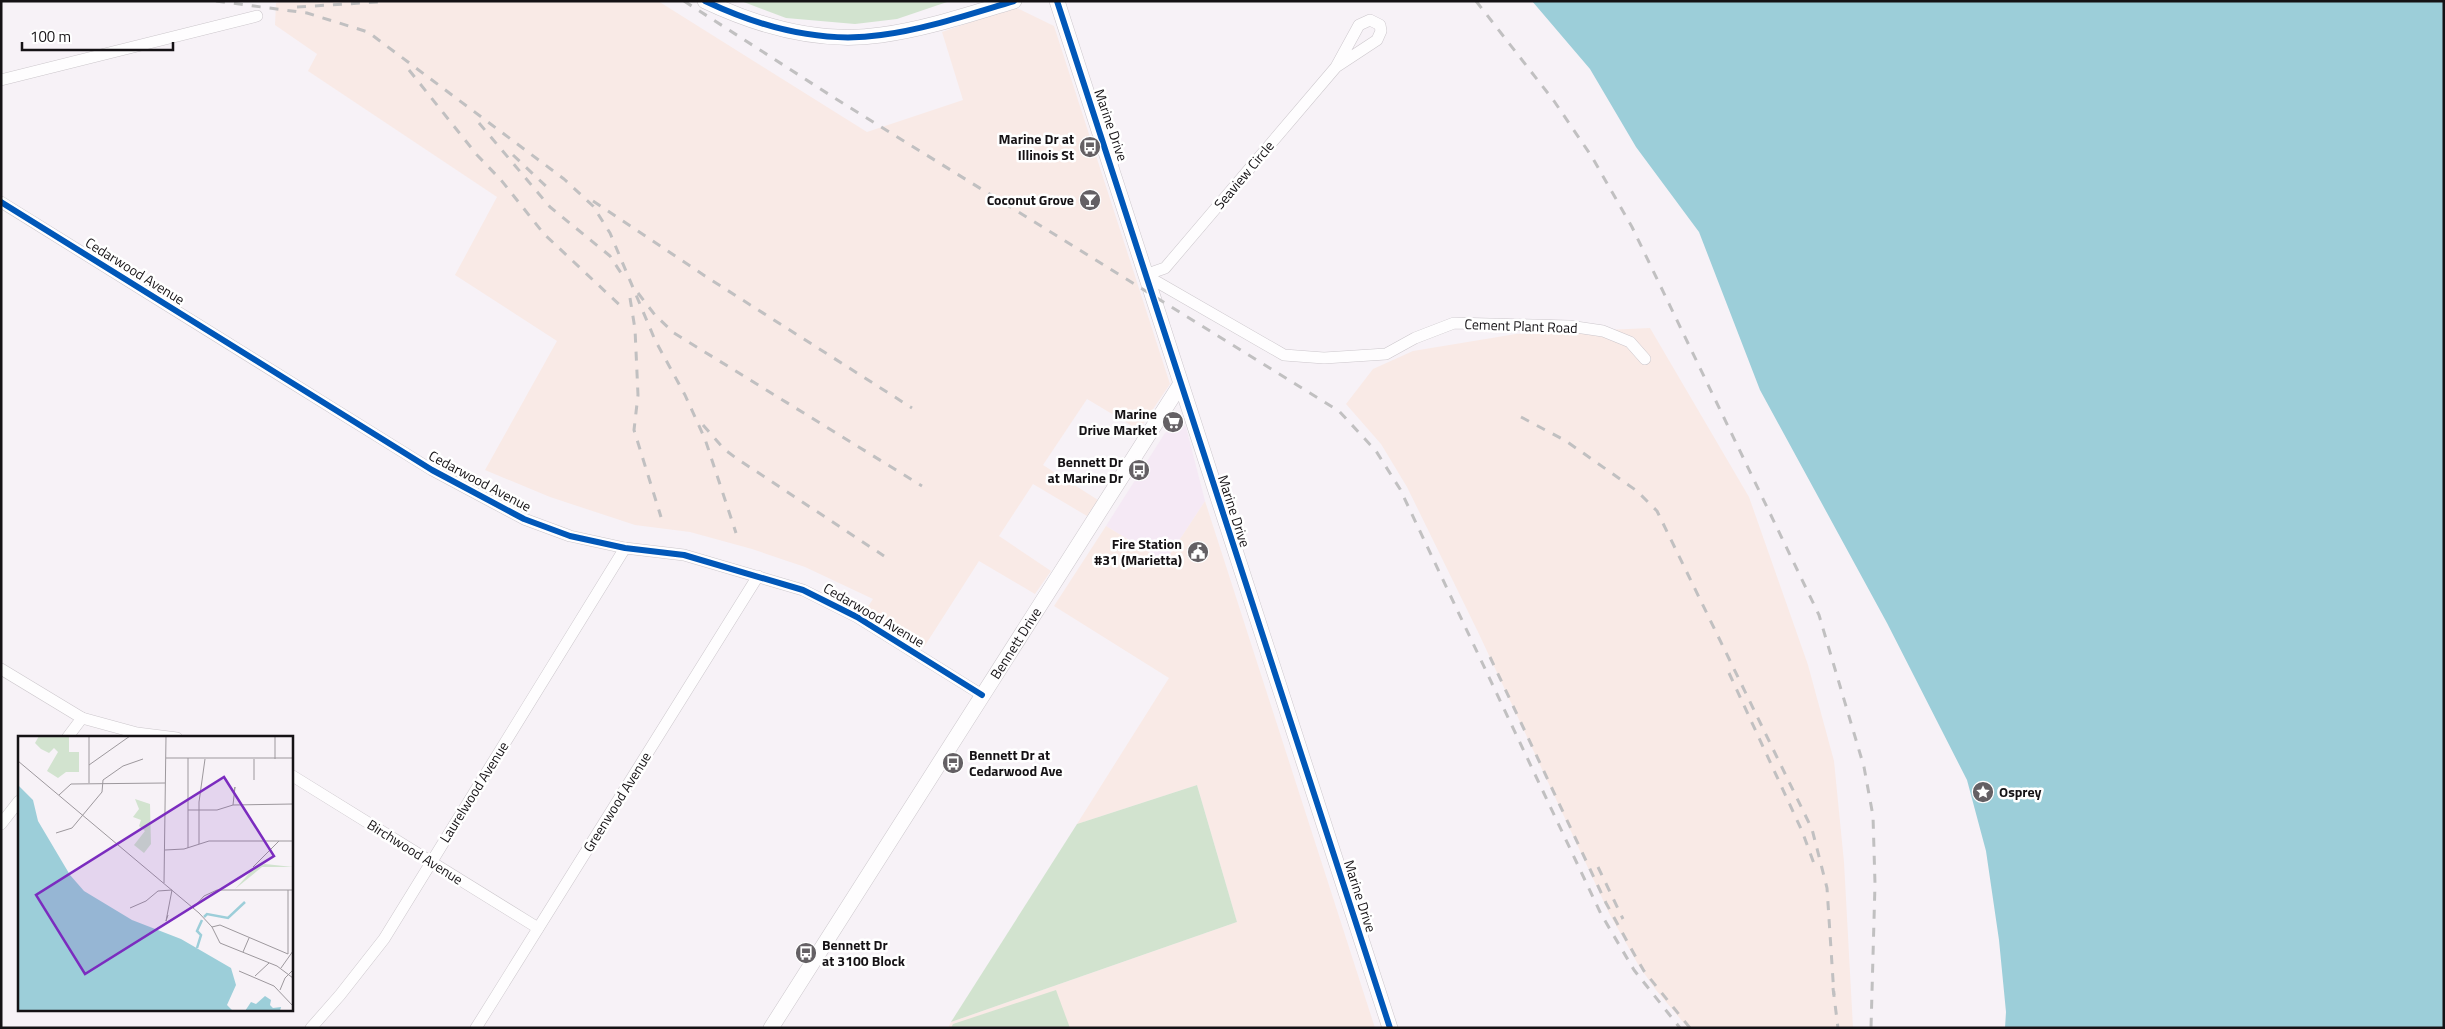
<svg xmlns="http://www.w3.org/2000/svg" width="2445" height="1029" viewBox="0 0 2445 1029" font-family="'Titillium Web',sans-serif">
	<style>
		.built { fill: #f5e9f5 }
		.industrial { fill: #f9eae6 }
		.green { fill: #d2e3cf }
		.water { fill: #9cced9 }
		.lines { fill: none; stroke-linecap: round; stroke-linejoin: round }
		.street-casing { stroke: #ccc7cc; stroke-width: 12 }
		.secondary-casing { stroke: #ccc7cc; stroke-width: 16 }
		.street { stroke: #fefdfe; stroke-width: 11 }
		.secondary { stroke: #fefdfe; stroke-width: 15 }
		.rail { stroke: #c1c0c1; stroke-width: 3; stroke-dasharray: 9 9; stroke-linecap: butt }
		.cycleway-casing { stroke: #fff; stroke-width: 9 }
		.cycleway { stroke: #0057b8; stroke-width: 6 }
		.labels { text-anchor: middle; stroke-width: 5; stroke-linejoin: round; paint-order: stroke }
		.street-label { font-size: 14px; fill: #151215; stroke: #fff }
		.poi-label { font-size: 14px; font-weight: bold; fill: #151215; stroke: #fff; text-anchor: end }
		.inset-river { fill: none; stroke: #9cced9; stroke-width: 2.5 }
		.inset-road { fill: none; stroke: #9d989d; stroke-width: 1 }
		.view { fill: #7b2cbf; fill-opacity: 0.15; stroke: #7b2cbf; stroke-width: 2.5 }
		.inset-edge { fill: none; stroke: #151215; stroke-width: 2.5 }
	</style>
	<rect width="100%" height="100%" fill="#f7f2f7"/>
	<polygon class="built" points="1178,422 1186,427 1205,501 1165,562 1106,526 1165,433"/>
	<g class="industrial">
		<polygon points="284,1 658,1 867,132 963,100 942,32 1015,7 1054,26 1170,384 1139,430 1087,399 1043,465 1098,500 1087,516 1033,484 999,536 1051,571 1035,594 979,561 924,647 865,611 873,599 805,567 752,549 690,532 635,525 550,497 485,470 557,341 455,275 497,197 308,71 317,54 275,25 276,3"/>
		<polygon points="1650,328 1749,497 1808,665 1834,761 1844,862 1853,1028 1688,1028 1656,990 1639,966 1609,913 1479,634 1407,487 1381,444 1346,404 1373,369 1413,351 1516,334"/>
		<polygon points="1205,501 1375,1028 948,1028 951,1022 1237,922 1197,785 1077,824 1169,678 1054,606 1106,526 1165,562"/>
	</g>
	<g class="green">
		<polygon points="741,1 950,1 897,19 855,24 786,18"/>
		<polygon points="1197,785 1237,922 951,1022 1077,824"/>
		<polygon points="1056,990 1070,1028 951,1028 953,1024"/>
	</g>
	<polygon class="water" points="1532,1 2444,1 2444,1028 2005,1028 2006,1012 1999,940 1986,851 1967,780 1887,623 1760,390 1699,232 1636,147 1590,69"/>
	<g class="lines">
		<g class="street-casing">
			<g id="street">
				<polyline points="1,80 257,16"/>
				<polyline points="1,202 432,470 524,519 570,536 625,548 684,555 803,590 857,617 982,695"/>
				<polyline points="1145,275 1284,355 1324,358 1386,354 1415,338 1454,323 1569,326 1603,331 1630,342 1645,359"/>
				<polyline points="1145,275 1165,268 1336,67 1377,40 1381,31 1380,25 1370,20 1359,25 1336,67"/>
				<polyline points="1,669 82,718 137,733 177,738"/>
				<polyline points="67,738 82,718"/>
				<polyline points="291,775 538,928"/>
				<polyline points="1,824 19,801"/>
				<polyline points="311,1028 340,995 384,939 625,548"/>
				<polyline points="476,1028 758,576"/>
			</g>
		</g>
		<g class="secondary-casing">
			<g id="secondary">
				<path d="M705 1C760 27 820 44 881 35 926 29 970 14 1014 1"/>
				<polyline points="1057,1 1390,1028"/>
				<path id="s1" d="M771 1028 1180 385"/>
			</g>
		</g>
		<use href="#street" class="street"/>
		<use href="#secondary" class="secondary"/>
		<g class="rail">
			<polyline points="216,1 307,13 368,32 564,179 593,206 610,233 655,340 685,395 705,439 736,533"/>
			<polyline points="684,1 833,97 1339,411 1376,451 1400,489 1601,914 1634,970 1680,1028"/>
			<polyline points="1476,1 1554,101 1592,157 1632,227 1819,615 1864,767 1873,816 1875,884 1871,1028"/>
			<polyline points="297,7 378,2"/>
			<polyline points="409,70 477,155 501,180 544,234 625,310"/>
			<polyline points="479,123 550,207 610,256 621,273"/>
			<polyline points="513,155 549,189"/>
			<polyline points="593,201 705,276 912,408"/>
			<polyline points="638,293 655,315 674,333 922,486"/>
			<polyline points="630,298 635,329 638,395 634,430 661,517"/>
			<polyline points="1521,417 1566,441 1637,491 1657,511 1812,829 1827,888 1834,995"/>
			<polyline points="703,425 724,449 736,458 884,556"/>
			<polyline points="1490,657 1606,903 1633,952 1644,971 1690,1028"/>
			<polyline points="1729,673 1802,831 1816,869"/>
			<polyline points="1598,867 1623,919"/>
			<polyline points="1833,988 1838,1028"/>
		</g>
		<g class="cycleway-casing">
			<g id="cycleway">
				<path d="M705 1C760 27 820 44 881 35 926 29 970 14 1014 1"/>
				<polyline points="1057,1 1390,1028"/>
				<polyline points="1,202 432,470 524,519 570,536 625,548 684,555 803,590 857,617 982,695"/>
			</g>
		</g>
		<use href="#cycleway" class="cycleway"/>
	</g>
	<defs>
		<g id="bus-disc" transform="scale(1.125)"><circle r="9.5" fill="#646064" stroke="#fff"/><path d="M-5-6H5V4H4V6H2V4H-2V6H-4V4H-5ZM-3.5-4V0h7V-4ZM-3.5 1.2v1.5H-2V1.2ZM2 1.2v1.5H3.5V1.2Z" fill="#fff"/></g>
		<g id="bar-disc" transform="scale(1.125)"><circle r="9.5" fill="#646064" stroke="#fff"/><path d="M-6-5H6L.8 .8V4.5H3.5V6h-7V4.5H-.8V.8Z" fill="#fff"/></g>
		<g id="supermarket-disc" transform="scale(1.125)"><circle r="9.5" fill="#646064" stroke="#fff"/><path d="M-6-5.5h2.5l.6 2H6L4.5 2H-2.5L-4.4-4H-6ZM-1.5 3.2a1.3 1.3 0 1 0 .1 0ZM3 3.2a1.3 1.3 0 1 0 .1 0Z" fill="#fff"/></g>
		<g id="civic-disc" transform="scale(1.125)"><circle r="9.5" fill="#646064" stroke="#fff"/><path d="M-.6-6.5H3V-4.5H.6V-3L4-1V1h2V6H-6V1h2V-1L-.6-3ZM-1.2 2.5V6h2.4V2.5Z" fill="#fff"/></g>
		<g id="sight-disc" transform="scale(1.125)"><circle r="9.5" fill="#646064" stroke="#fff"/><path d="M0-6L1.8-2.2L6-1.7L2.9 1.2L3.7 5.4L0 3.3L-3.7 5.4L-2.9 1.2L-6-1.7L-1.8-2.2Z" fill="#fff"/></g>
	</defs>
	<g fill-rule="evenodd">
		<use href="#bus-disc" x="1090" y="147"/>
		<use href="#bar-disc" x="1090" y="200"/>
		<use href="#supermarket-disc" x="1173" y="422"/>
		<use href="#bus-disc" x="1139" y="470"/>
		<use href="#civic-disc" x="1198" y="552"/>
		<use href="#bus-disc" x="953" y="763"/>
		<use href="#sight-disc" x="1983" y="792"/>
		<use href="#bus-disc" x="806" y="953"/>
	</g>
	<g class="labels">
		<g class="street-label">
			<text transform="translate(1111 125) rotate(71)" y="5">Marine Drive</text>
			<text transform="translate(1244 175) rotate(-50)" y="5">Seaview Circle</text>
			<text transform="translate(135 271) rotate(32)" y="5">Cedarwood Avenue</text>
			<text transform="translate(1521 326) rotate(2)" y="5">Cement Plant Road</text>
			<text transform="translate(480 481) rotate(28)" y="5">Cedarwood Avenue</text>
			<text transform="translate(1234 511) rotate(72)" y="5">Marine Drive</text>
			<text transform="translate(874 615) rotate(30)" y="5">Cedarwood Avenue</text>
			<text dy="5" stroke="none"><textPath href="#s1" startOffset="456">Bennett Drive</textPath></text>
			<text transform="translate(474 792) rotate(-58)" y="5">Laurelwood Avenue</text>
			<text transform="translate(617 802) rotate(-58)" y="5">Greenwood Avenue</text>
			<text transform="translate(415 852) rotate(32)" y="5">Birchwood Avenue</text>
			<text transform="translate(1360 896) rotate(72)" y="5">Marine Drive</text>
		</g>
		<g class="poi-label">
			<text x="1074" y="144">Marine Dr at<tspan x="1074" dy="16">Illinois St</tspan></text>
			<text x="1074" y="205">Coconut Grove</text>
			<text x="1157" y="419">Marine<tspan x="1157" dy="16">Drive Market</tspan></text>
			<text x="1123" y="467">Bennett Dr<tspan x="1123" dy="16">at Marine Dr</tspan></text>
			<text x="1182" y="549">Fire Station<tspan x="1182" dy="16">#31 (Marietta)</tspan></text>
			<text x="969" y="760" text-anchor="start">Bennett Dr at<tspan x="969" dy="16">Cedarwood Ave</tspan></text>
			<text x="1999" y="797" text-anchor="start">Osprey</text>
			<text x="822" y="950" text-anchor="start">Bennett Dr<tspan x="822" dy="16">at 3100 Block</tspan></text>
		</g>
	</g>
	<g transform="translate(18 736)">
		<rect width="275" height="275" fill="#f7f2f7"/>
		<path d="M21 0H51V16H61V36H48L40 42 29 35 40 16 36 12 31 17 23 13 17 7ZM117 63 132 68 133 108 126 117 116 109 127 95 121 90 123 84 115 81 121 73ZM247 128 275 131H244L217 153 237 131Z" fill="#d2e3cf"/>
		<path d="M0 49 15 64 20 85 52 139 66 155 114 184 163 203 213 232 218 249 209 269 215 275H0ZM247 260 253 264 252 269 255 272 263 271 265 263 262 275H227L233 266 238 268Z" fill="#9cced9"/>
		<path class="inset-river" d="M186 181 189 178 210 182 227 166M179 212 183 199 179 195 184 184"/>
		<path class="inset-road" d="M148 22H275M170 22V112M257 23V0M0 25 181 177 194 191 202 207 259 230 275 242M71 29 112 0M236 44V23M71 47V0M41 59 53 48 147 47M215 69 217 51 216 55M170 74H199L215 69 275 68M38 97 54 92 84 56 85 44 105 30 125 23M181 108V66L187 23M147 114 166 113 191 105H275M235 131 261 105M146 147 148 0M112 172 128 165 140 155 154 154 148 185 150 179M175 172 186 160 199 154H275M194 191 202 189 270 218M225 216 231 202M270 218V154M263 232 275 215M221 235 256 250 275 270M237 240 251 227M262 254 267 242 275 234"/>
		<path class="view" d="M206 41 256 120 67 238 18 159Z"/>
		<rect width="275" height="275" class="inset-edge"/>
	</g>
	<rect width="2445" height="1029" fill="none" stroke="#151215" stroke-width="5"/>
	<path d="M22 42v8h151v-8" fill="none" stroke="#151215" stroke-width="2.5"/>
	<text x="30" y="42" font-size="15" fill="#151215" stroke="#ffffff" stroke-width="4" paint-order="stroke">100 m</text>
</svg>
